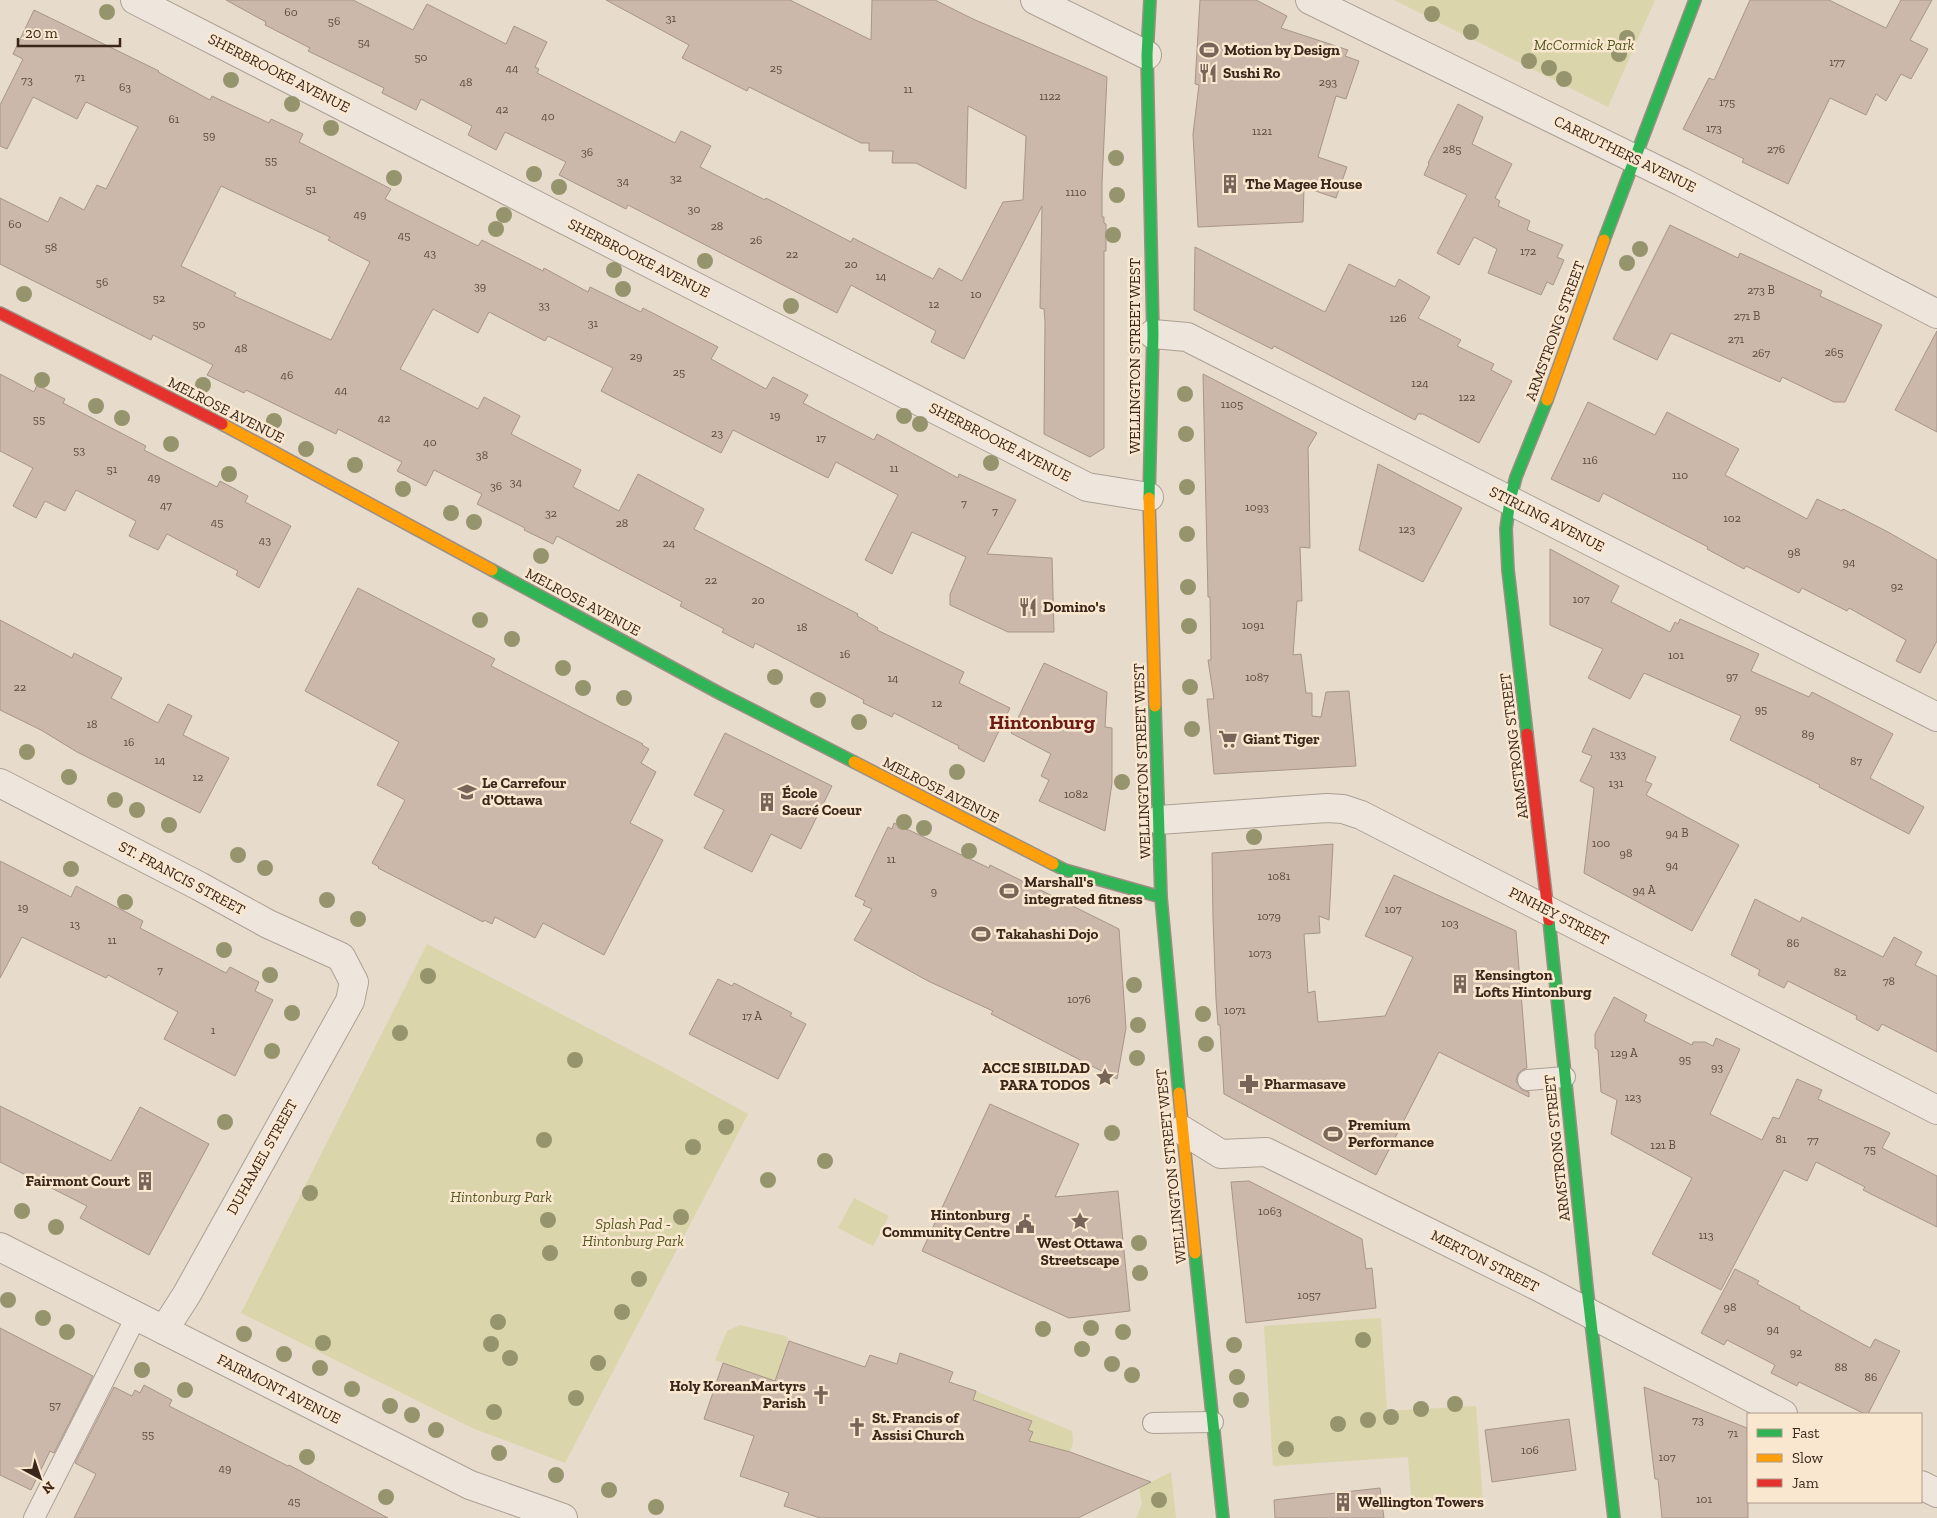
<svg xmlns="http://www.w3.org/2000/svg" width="1937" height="1518" viewBox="0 0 1937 1518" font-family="'Zilla Slab',serif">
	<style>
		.green { fill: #dbd5ac }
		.building { fill: #cbb8ab; stroke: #a7958a; fill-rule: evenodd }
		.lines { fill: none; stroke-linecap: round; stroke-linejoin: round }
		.lane-casing { stroke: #aca094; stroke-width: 22 }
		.street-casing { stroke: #aca094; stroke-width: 30 }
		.fast-casing { stroke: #9b8f84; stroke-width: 14 }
		.slow-casing { stroke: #9b8f84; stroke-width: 14 }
		.jam-casing { stroke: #9b8f84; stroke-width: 14 }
		.lane { stroke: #eee6dd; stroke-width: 20 }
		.street { stroke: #eee6dd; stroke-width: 28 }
		.fast { stroke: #30b455; stroke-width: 11 }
		.slow { stroke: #ff9f0a; stroke-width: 11 }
		.jam { stroke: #e5322d; stroke-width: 11 }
		.tree { fill: #96946d }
		.labels { text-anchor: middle; stroke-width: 5; stroke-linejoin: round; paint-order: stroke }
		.number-label { font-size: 12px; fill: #5f4a3f }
		.park-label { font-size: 15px; font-style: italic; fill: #545a20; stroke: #f9e7cf }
		.poi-label { font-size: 15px; font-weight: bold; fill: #3b261b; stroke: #f9e7cf; text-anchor: start }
		.street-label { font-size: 15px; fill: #3b261b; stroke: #f9e7cf }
		.district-label { font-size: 20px; font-weight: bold; fill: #6d1b16; stroke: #f9e7cf }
	</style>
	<rect width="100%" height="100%" fill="#e7dbcb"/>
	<g class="green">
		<polygon points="1394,0 1655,0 1608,107"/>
		<polygon points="427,944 663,1067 748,1114 565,1463 472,1428 241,1313"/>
		<polygon points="854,1198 889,1216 873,1246 838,1228"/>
		<polygon points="1381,1318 1387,1411 1476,1406 1483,1503 1412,1508 1408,1457 1273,1466 1264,1326"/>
		<polygon points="740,1325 786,1336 789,1341 775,1381 715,1360 727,1331"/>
		<polygon points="976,1391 1072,1431 1073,1442 1070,1452 1067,1451 1065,1455 1028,1441 1028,1430 1032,1421 1013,1414 966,1420"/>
		<polygon points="1171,1472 1176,1518 1136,1518 1142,1504 1139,1488"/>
	</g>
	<g class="building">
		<polygon points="226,0 353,0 413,30 427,4 506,44 514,26 547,42 535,67 539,69 537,73 675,143 681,131 711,146 700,167 765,200 766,198 851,242 853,238 933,279 939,268 962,281 1003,202 1023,200 1026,136 968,106 966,189 916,163 892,163 893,151 869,151 869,143 861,143 749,87 747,91 682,58 689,45 606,0 790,0 871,40 872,0 935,0 973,19 1107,77 1102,183 1102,217 1104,217 1104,223 1106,224 1106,251 1104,251 1104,448 1090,457 1044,434 1045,321 1044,309 1040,308 1042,206 964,359 931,342 936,331 851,285 837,313 628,205 626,209 559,175 566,162 505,132 496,150 468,135 472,126 421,99 416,110 382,93 384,88 308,51 310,48 265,25 266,22"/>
		<polygon points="1200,0 1256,0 1287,16 1281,28 1348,50 1345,56 1359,61 1346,99 1336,96 1318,157 1347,167 1336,198 1304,187 1303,222 1198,227 1193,134 1199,85 1195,84"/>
		<polygon points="1750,0 1829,0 1886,28 1901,0 1932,0 1910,40 1928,49 1911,79 1901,74 1886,101 1876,94 1866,115 1830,98 1788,184 1742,162 1744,159 1683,129 1709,78 1714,80"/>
		<path d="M34 10 159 71 158 72 210 100 212 96 269 123 271 119 303 134 299 142 391 189 385 199 478 246 482 240 543 271 544 268 588 292 590 287 641 312 643 308 718 347 711 359 766 389 773 377 808 395 803 403 874 440 877 434 958 478 959 474 1016 500 987 554 1052 558 1054 632H1008L950 605V594L966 557 912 532 892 574 865 560 898 495 836 462 828 478 733 430 721 453 601 391 613 368 548 336 545 341 489 312 478 333 433 309 400 369 478 409 484 397 520 416 511 434 581 470 573 487 619 511 638 474 704 509 694 529 858 614 857 616 878 628 877 630 964 672 959 683 1010 708 984 762 958 748 959 746 894 713 892 717 863 703 864 700 755 643 753 648 722 632 724 629 680 606 682 602 557 536 553 544 524 530 525 528 477 504 482 494 434 470 426 486 397 471 402 462 338 429 336 434 246 390 244 393 207 375 213 365 153 335 151 340 0 264V198L48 222 60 197 84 210 97 185 106 189 138 127 86 102 77 119 33 97 7 149 0 146V105L23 59 13 54ZM221 186 330 237 328 240 370 262 331 340 234 296 236 293 181 266Z"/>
		<polygon points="1458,104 1483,117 1472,144 1512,164 1495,198 1500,201 1498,206 1530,221 1527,230 1563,245 1557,257 1564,260 1553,285 1547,282 1541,295 1488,273 1497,249 1474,237 1459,265 1437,253 1467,195 1424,175 1429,164 1428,163"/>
		<polygon points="1670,225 1738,258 1740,253 1822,291 1820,296 1882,325 1845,402 1834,402 1782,377 1780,382 1671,333 1657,360 1613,339"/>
		<polygon points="1195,247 1325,312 1349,264 1395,287 1399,279 1430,297 1418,318 1461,340 1457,346 1494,364 1491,370 1512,381 1479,443 1423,414 1418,414 1415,420 1274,346 1272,349 1194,310"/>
		<polygon points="1937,331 1937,432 1895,410"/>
		<polygon points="0,374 34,392 37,385 65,399 63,403 146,446 144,450 217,487 220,481 248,496 245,502 291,526 259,588 236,575 238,571 167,534 158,550 129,536 136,521 76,490 65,511 45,501 36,518 13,506 33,468 0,451"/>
		<polygon points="1203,374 1317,433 1308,448 1310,548 1300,547 1302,601 1297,601 1293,655 1301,654 1306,693 1312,693 1312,716 1321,717 1326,692 1349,691 1356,766 1214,774 1207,699 1214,699 1208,660 1211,660 1210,597 1208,597"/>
		<polygon points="1588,402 1655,435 1667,412 1739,449 1725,475 1807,519 1817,499 1842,511 1843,509 1888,532 1937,560 1937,641 1920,673 1896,661 1906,640 1849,608 1847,611 1802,588 1799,593 1746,566 1744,569 1707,549 1708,547 1603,493 1599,502 1551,479"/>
		<polygon points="1378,464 1462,508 1423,582 1359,550"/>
		<polygon points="1550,549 1619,586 1611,602 1670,632 1675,622 1678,624 1680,619 1759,654 1751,671 1809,697 1812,692 1893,734 1870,778 1924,807 1909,834 1819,787 1820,785 1730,740 1741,716 1644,673 1630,699 1588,678 1603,649 1550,625"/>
		<polygon points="358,588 495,659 491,666 643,744 642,745 649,749 641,763 656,772 630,823 663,840 604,955 543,923 535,938 495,917 492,924 484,920 483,922 378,868 379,867 372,863 405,800 377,785 399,742 305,691"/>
		<polygon points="0,620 72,658 74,653 122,678 111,698 158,723 168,704 192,716 183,735 229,758 200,813 77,752 41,730 0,710"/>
		<polygon points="1044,663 1107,692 1105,727 1112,728 1112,783 1105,831 1039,801 1049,780 1041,776 1051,754 1011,733"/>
		<polygon points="1593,728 1656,757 1645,781 1652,784 1646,795 1739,845 1692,931 1584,873 1594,788 1580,781 1592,756 1582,752"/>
		<polygon points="725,733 832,786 801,849 771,834 752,872 704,848 724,810 694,795"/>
		<polygon points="894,823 989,868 990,865 1119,929 1126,1028 1117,1079 991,1014 993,1011 928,981 854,940 872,909 863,905 865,901 855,896 888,827 892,829"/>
		<polygon points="1333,844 1329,920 1319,916 1320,933 1304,934 1308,993 1315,991 1318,1022 1385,1016 1413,957 1365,936 1394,875 1516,931 1527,1068 1522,1070 1518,1074 1516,1081 1522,1090 1529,1092 1529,1097 1439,1052 1376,1175 1224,1094 1220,1025 1218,1025 1216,999 1213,918 1212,853"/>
		<polygon points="0,861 71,897 76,886 143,921 140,928 226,973 230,967 259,982 255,991 273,1000 235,1076 164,1039 178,1012 108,975 106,978 22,937 0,978"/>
		<polygon points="1755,899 1800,922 1802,917 1883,957 1894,937 1922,952 1915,965 1937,976 1937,1052 1882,1024 1878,1031 1856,1019 1857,1016 1788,981 1784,988 1758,975 1760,970 1731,955"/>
		<polygon points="718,979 732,986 734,983 792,1013 790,1016 806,1024 778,1079 689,1034"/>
		<polygon points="1614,997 1647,1015 1644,1021 1692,1045 1693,1042 1705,1042 1713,1046 1716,1038 1740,1049 1710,1114 1762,1140 1773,1117 1779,1119 1797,1079 1822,1090 1818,1099 1890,1133 1882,1148 1937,1176 1937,1227 1863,1190 1865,1187 1816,1162 1807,1181 1784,1170 1721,1290 1652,1254 1692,1178 1611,1134 1617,1100 1601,1092 1598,1050 1595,1048 1595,1034"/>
		<polygon points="990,1104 1079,1144 1055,1197 1118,1191 1130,1311 1069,1318 922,1251"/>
		<polygon points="0,1106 111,1161 140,1107 209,1144 149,1255 80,1218 87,1206 0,1162"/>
		<polygon points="1249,1181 1362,1239 1366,1269 1372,1268 1376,1308 1246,1323 1231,1182"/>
		<polygon points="1735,1269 1759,1281 1757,1284 1800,1307 1799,1309 1870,1348 1875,1339 1900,1351 1868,1414 1865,1414 1799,1382 1797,1386 1771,1373 1775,1365 1727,1340 1724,1345 1701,1333"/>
		<polygon points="0,1328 93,1376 54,1453 50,1451 31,1490 0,1475"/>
		<polygon points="789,1341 865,1367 870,1355 897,1364 900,1353 953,1372 949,1382 976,1391 973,1400 1032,1421 1028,1430 1033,1432 1029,1441 1070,1452 1151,1482 1078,1518 820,1518 784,1506 789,1493 740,1476 754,1436 704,1419 723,1363 775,1381"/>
		<polygon points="144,1385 172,1400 169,1406 288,1466 289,1465 388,1518 74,1518 96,1474 75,1463 114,1387 132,1396 135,1390 140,1393"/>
		<polygon points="1644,1387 1747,1428 1748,1444 1748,1518 1662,1518 1658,1479 1655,1479"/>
		<polygon points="1569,1419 1576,1470 1492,1482 1485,1430"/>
		<polygon points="1380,1488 1384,1518 1275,1518 1274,1500"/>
	</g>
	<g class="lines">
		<g class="lane-casing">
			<g id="lane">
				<polyline points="1528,1080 1565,1077"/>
				<polyline points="1153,1423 1213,1422"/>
				<polyline points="34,1518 136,1317"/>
			</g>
		</g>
		<g class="street-casing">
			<g id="street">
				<polyline points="135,0 1087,487 1149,497"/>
				<polyline points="1035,0 1147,55"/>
				<polyline points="1310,0 1682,182 1937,314"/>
				<polyline points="1153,334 1187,337 1937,717"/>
				<polyline points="0,783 199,886 268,924 341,957 354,982 350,1001 187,1294 164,1330"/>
				<polyline points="1159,820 1327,808 1343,809 1361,815 1937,1110"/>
				<polyline points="1182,1130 1221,1154 1266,1152 1537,1286 1783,1414"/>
				<polyline points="0,1247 470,1485 563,1518"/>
				<polyline points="1921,1485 1937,1493"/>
			</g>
		</g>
		<g class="fast-casing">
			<g id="fast">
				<polyline points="1604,240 1695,0"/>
				<polyline points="1149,498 1153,334 1147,55 1150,0"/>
				<polyline points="492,570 721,694 854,762"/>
				<polyline points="1155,706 1161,897 1179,1093"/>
				<polyline points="1527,734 1508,570 1506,529 1510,500 1516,477 1547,400"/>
				<polyline points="1053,864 1065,870 1161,897"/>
				<polyline points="1549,920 1587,1288 1614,1518"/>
				<polyline points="1195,1253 1223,1518"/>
			</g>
		</g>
		<g class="slow-casing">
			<g id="slow">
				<polyline points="1547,400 1604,240"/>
				<polyline points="222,424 492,570"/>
				<polyline points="1149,498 1155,706"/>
				<polyline points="854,762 1053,864"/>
				<polyline points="1179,1093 1195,1253"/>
			</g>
		</g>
		<g class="jam-casing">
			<g id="jam">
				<polyline points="0,313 222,424"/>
				<polyline points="1527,734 1549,920"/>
			</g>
		</g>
		<use href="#lane" class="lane"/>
		<use href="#street" class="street"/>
		<use href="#fast" class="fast"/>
		<use href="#slow" class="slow"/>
		<use href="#jam" class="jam"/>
	</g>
	<g class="tree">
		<circle cx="107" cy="12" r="8"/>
		<circle cx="1432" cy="14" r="8"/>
		<circle cx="1471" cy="32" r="8"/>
		<circle cx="1627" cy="38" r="8"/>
		<circle cx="1619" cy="54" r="8"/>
		<circle cx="1529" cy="61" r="8"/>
		<circle cx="1549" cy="68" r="8"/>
		<circle cx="1564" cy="79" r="8"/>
		<circle cx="231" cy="80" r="8"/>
		<circle cx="292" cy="104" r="8"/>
		<circle cx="331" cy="128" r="8"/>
		<circle cx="1116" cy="158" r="8"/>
		<circle cx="534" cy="174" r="8"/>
		<circle cx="394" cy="178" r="8"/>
		<circle cx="559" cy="187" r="8"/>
		<circle cx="1117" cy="195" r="8"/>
		<circle cx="504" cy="215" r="8"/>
		<circle cx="496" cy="229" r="8"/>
		<circle cx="1113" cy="235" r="8"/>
		<circle cx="1640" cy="249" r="8"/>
		<circle cx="705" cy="261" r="8"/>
		<circle cx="1627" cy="263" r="8"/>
		<circle cx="614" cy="270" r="8"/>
		<circle cx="623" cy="289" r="8"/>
		<circle cx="24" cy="294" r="8"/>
		<circle cx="791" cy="306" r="8"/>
		<circle cx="42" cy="380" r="8"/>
		<circle cx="203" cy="385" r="8"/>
		<circle cx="1185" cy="394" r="8"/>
		<circle cx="96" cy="406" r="8"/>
		<circle cx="904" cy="416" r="8"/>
		<circle cx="122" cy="418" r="8"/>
		<circle cx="274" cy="421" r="8"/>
		<circle cx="920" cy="424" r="8"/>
		<circle cx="1186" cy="434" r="8"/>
		<circle cx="171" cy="444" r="8"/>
		<circle cx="306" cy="449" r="8"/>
		<circle cx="991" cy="463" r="8"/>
		<circle cx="355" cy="465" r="8"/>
		<circle cx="229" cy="474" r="8"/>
		<circle cx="1187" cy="487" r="8"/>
		<circle cx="403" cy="489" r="8"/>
		<circle cx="451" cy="513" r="8"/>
		<circle cx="474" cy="522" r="8"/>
		<circle cx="1187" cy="534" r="8"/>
		<circle cx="541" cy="556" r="8"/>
		<circle cx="1188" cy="587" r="8"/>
		<circle cx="480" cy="620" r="8"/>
		<circle cx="1189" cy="626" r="8"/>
		<circle cx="512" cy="639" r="8"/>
		<circle cx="563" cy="668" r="8"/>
		<circle cx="775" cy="677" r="8"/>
		<circle cx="1190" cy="687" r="8"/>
		<circle cx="583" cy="688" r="8"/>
		<circle cx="624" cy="698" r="8"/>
		<circle cx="818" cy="700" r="8"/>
		<circle cx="859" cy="722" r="8"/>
		<circle cx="1192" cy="729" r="8"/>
		<circle cx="27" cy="752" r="8"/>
		<circle cx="957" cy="772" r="8"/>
		<circle cx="69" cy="777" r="8"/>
		<circle cx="1122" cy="782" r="8"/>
		<circle cx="115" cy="800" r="8"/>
		<circle cx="137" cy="810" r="8"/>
		<circle cx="904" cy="822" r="8"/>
		<circle cx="169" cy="825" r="8"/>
		<circle cx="924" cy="828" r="8"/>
		<circle cx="1254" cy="837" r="8"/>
		<circle cx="969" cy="851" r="8"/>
		<circle cx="238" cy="855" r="8"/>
		<circle cx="265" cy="868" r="8"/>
		<circle cx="71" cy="869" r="8"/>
		<circle cx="327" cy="900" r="8"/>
		<circle cx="125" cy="902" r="8"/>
		<circle cx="358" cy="919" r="8"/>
		<circle cx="224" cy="950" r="8"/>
		<circle cx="270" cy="975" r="8"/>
		<circle cx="428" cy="976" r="8"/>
		<circle cx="1134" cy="985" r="8"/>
		<circle cx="292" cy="1013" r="8"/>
		<circle cx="1203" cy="1014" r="8"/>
		<circle cx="1138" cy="1025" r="8"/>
		<circle cx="400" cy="1033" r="8"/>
		<circle cx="1206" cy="1044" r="8"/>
		<circle cx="272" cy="1051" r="8"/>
		<circle cx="1137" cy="1058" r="8"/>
		<circle cx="575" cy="1060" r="8"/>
		<circle cx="225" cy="1122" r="8"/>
		<circle cx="726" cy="1127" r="8"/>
		<circle cx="1112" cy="1133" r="8"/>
		<circle cx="544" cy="1140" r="8"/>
		<circle cx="693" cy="1147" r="8"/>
		<circle cx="825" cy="1161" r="8"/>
		<circle cx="768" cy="1180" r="8"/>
		<circle cx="310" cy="1193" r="8"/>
		<circle cx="22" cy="1211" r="8"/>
		<circle cx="681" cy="1217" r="8"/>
		<circle cx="548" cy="1220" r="8"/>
		<circle cx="56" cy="1227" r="8"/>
		<circle cx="1139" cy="1243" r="8"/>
		<circle cx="550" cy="1253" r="8"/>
		<circle cx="1140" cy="1273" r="8"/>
		<circle cx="639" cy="1279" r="8"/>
		<circle cx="8" cy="1300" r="8"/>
		<circle cx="622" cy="1312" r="8"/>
		<circle cx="43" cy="1318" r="8"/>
		<circle cx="498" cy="1322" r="8"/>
		<circle cx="1091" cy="1328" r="8"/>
		<circle cx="1043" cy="1329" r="8"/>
		<circle cx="67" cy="1332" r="8"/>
		<circle cx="1123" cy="1332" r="8"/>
		<circle cx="244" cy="1334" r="8"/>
		<circle cx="1363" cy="1340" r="8"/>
		<circle cx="323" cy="1343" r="8"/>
		<circle cx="491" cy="1344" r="8"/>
		<circle cx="1234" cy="1345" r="8"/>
		<circle cx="1082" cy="1349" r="8"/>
		<circle cx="284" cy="1354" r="8"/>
		<circle cx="510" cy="1358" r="8"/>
		<circle cx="598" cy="1363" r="8"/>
		<circle cx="1112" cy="1364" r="8"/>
		<circle cx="320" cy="1368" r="8"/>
		<circle cx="142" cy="1370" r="8"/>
		<circle cx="1132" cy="1375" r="8"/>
		<circle cx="1237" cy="1377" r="8"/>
		<circle cx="352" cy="1389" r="8"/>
		<circle cx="185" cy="1390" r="8"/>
		<circle cx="576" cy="1398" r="8"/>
		<circle cx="1241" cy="1400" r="8"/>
		<circle cx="1455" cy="1404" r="8"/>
		<circle cx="390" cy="1406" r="8"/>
		<circle cx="1421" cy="1409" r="8"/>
		<circle cx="494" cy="1412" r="8"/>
		<circle cx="412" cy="1415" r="8"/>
		<circle cx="1391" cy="1417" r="8"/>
		<circle cx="1368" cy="1420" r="8"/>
		<circle cx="1338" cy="1424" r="8"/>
		<circle cx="436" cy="1430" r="8"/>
		<circle cx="1286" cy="1449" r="8"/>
		<circle cx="499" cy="1453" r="8"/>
		<circle cx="307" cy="1457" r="8"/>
		<circle cx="556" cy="1475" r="8"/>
		<circle cx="609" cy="1490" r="8"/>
		<circle cx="386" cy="1497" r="8"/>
		<circle cx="1159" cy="1500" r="8"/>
		<circle cx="656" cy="1507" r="8"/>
	</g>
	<defs>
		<g id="stadium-bare" transform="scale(1.5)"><path d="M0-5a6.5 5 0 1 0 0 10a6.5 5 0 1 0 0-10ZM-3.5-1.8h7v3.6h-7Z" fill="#776559" stroke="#f9e7cf" stroke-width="2.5" paint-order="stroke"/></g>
		<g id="restaurant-bare" transform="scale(1.5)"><path d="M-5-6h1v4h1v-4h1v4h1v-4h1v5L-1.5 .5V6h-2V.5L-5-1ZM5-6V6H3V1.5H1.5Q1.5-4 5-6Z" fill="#776559" stroke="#f9e7cf" stroke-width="2.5" paint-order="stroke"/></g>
		<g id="building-bare" transform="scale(1.5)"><path d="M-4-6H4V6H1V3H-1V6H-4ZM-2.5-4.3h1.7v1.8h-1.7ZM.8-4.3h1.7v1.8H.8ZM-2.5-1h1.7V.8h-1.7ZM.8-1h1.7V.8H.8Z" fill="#776559" stroke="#f9e7cf" stroke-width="2.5" paint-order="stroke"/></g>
		<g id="supermarket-bare" transform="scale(1.5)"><path d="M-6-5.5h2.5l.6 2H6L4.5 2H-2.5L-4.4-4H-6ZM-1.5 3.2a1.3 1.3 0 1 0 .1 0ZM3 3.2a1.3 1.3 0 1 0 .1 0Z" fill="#776559" stroke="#f9e7cf" stroke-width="2.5" paint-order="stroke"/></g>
		<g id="school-bare" transform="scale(1.5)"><path d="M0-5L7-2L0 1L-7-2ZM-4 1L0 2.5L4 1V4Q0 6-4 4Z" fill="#776559" stroke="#f9e7cf" stroke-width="2.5" paint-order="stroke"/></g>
		<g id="sight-bare" transform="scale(1.5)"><path d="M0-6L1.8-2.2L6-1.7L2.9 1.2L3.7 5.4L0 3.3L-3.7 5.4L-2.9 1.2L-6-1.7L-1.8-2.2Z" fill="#776559" stroke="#f9e7cf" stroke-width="2.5" paint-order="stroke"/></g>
		<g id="pharmacy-bare" transform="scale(1.5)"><path d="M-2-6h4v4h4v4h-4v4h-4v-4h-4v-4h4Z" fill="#776559" stroke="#f9e7cf" stroke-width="2.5" paint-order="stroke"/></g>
		<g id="civic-bare" transform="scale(1.5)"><path d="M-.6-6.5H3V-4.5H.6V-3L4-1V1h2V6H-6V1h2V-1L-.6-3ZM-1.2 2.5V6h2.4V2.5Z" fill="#776559" stroke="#f9e7cf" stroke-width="2.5" paint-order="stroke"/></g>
		<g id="church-bare" transform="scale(1.5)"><path d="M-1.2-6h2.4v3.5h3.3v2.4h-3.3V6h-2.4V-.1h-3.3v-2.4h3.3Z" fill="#776559" stroke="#f9e7cf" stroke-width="2.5" paint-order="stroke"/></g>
	</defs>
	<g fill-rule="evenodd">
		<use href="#stadium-bare" x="1209" y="50"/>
		<use href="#restaurant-bare" x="1208" y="73"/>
		<use href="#building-bare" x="1230" y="184"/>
		<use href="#restaurant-bare" x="1028" y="607"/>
		<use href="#supermarket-bare" x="1228" y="739"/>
		<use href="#school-bare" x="467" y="792"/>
		<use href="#building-bare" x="767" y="802"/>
		<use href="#stadium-bare" x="1009" y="891"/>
		<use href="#stadium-bare" x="981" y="934"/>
		<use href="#building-bare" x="1460" y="984"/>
		<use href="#sight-bare" x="1105" y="1077"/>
		<use href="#pharmacy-bare" x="1249" y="1084"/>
		<use href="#stadium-bare" x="1333" y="1134"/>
		<use href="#building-bare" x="145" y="1181"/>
		<use href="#sight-bare" x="1080" y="1221"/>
		<use href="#civic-bare" x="1025" y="1224"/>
		<use href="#church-bare" x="821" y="1395"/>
		<use href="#church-bare" x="857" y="1427"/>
		<use href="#building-bare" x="1343" y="1502"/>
	</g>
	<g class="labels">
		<g class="number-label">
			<text x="291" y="16">60</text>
			<text x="671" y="22">31</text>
			<text x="334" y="25">56</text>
			<text x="364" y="46">54</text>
			<text x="421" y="61">50</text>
			<text x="1837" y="66">177</text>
			<text x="512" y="72">44</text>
			<text x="776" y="72">25</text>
			<text x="80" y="81">71</text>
			<text x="27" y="84">73</text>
			<text x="466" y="86">48</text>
			<text x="1328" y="86">293</text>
			<text x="125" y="91">63</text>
			<text x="908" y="93">11</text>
			<text x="1050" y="100">1122</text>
			<text x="1727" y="106">175</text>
			<text x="502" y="113">42</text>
			<text x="548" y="120">40</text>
			<text x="174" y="123">61</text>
			<text x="1714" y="132">173</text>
			<text x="1262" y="135">1121</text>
			<text x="209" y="139">59</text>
			<text x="1452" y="153">285</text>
			<text x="1776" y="153">276</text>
			<text x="587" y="156">36</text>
			<text x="271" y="164">55</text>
			<text x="676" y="182">32</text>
			<text x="623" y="185">34</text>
			<text x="311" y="193">51</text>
			<text x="1076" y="196">1110</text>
			<text x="694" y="213">30</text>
			<text x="360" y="218">49</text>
			<text x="15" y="228">60</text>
			<text x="717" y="230">28</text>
			<text x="404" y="239">45</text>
			<text x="756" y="244">26</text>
			<text x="51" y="251">58</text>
			<text x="1528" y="255">172</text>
			<text x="430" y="257">43</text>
			<text x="792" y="258">22</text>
			<text x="851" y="268">20</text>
			<text x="881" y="280">14</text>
			<text x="102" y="286">56</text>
			<text x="480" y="290">39</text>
			<text x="1761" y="294">273 B</text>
			<text x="976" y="298">10</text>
			<text x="159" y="302">52</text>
			<text x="934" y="308">12</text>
			<text x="544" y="309">33</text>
			<text x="1747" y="320">271 B</text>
			<text x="1398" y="322">126</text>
			<text x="593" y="327">31</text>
			<text x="199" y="328">50</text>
			<text x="1736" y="343">271</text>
			<text x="241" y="352">48</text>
			<text x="1834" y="356">265</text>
			<text x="1761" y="357">267</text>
			<text x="636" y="360">29</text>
			<text x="679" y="376">25</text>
			<text x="287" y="379">46</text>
			<text x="1420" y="387">124</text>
			<text x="341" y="394">44</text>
			<text x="1467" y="401">122</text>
			<text x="1232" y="408">1105</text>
			<text x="775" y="419">19</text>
			<text x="384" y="422">42</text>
			<text x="39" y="423">55</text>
			<text x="717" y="437">23</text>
			<text x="821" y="442">17</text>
			<text x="430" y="446">40</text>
			<text x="79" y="454">53</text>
			<text x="482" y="459">38</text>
			<text x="1590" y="464">116</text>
			<text x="894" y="472">11</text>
			<text x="112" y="473">51</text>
			<text x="1680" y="479">110</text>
			<text x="154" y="481">49</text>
			<text x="516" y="486">34</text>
			<text x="496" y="490">36</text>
			<text x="964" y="507">7</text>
			<text x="166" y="509">47</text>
			<text x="1257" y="511">1093</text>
			<text x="995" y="515">7</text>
			<text x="551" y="517">32</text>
			<text x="1732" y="522">102</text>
			<text x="217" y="526">45</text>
			<text x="622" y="527">28</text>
			<text x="1407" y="533">123</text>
			<text x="265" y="544">43</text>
			<text x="669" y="547">24</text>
			<text x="1794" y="556">98</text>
			<text x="1849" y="566">94</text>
			<text x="711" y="584">22</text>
			<text x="1897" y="590">92</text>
			<text x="1581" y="603">107</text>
			<text x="758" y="604">20</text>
			<text x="1253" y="629">1091</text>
			<text x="802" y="631">18</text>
			<text x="845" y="658">16</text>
			<text x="1676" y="659">101</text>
			<text x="1732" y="680">97</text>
			<text x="1257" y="681">1087</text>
			<text x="893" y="682">14</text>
			<text x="20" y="691">22</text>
			<text x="937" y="707">12</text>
			<text x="1761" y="713">95</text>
			<text x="92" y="728">18</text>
			<text x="1808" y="738">89</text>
			<text x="129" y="746">16</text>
			<text x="1618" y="758">133</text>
			<text x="160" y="764">14</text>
			<text x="1856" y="765">87</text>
			<text x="198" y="781">12</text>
			<text x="1616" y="787">131</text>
			<text x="1076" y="798">1082</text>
			<text x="1677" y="837">94 B</text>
			<text x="1601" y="847">100</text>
			<text x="1626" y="857">98</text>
			<text x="891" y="863">11</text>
			<text x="1672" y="869">94</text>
			<text x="1279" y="880">1081</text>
			<text x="1644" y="894">94 A</text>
			<text x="934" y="895">9</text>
			<text x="23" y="911">19</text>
			<text x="1393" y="913">107</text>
			<text x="1269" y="920">1079</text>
			<text x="1450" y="927">103</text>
			<text x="75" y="928">13</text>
			<text x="112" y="944">11</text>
			<text x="1793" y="947">86</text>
			<text x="1260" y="957">1073</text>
			<text x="160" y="974">7</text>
			<text x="1840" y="976">82</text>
			<text x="1889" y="985">78</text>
			<text x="1079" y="1003">1076</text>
			<text x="1235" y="1014">1071</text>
			<text x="752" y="1020">17 A</text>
			<text x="213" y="1034">1</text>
			<text x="1624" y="1057">129 A</text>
			<text x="1685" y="1063">95</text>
			<text x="1717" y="1071">93</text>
			<text x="1633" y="1101">123</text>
			<text x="1781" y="1143">81</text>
			<text x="1813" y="1144">77</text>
			<text x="1663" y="1149">121 B</text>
			<text x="1870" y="1153">75</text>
			<text x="1270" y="1215">1063</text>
			<text x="1706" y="1239">113</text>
			<text x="1309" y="1299">1057</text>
			<text x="1730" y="1311">98</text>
			<text x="1773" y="1333">94</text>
			<text x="1796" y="1356">92</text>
			<text x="1841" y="1371">88</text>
			<text x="1871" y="1381">86</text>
			<text x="55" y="1409">57</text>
			<text x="1698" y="1424">73</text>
			<text x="1733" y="1437">71</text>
			<text x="148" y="1438">55</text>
			<text x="1530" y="1454">106</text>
			<text x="1667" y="1461">107</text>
			<text x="225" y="1472">49</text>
			<text x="1704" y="1503">101</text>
			<text x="294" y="1505">45</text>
		</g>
		<g class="park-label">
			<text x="1584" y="50">McCormick Park</text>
			<text x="501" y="1202">Hintonburg Park</text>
			<text x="633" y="1229">Splash Pad -<tspan x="633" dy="17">Hintonburg Park</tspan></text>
		</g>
		<g class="poi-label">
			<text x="1224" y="55">Motion by Design</text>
			<text x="1223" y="78">Sushi Ro</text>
			<text x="1245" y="189">The Magee House</text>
			<text x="1043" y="612">Domino's</text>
			<text x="1243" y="744">Giant Tiger</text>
			<text x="482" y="788">Le Carrefour<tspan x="482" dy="17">d'Ottawa</tspan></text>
			<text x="782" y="798">École<tspan x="782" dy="17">Sacré Coeur</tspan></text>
			<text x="1024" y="887">Marshall's<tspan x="1024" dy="17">integrated fitness</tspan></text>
			<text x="996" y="939">Takahashi Dojo</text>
			<text x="1475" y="980">Kensington<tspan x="1475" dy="17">Lofts Hintonburg</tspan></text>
			<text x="1090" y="1073" text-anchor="end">ACCE SIBILDAD<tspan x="1090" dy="17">PARA TODOS</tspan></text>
			<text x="1264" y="1089">Pharmasave</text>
			<text x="1348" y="1130">Premium<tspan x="1348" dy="17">Performance</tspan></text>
			<text x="130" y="1186" text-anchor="end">Fairmont Court</text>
			<text x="1010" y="1220" text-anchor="end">Hintonburg<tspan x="1010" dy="17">Community Centre</tspan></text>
			<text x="1080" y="1248" text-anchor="middle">West Ottawa<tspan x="1080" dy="17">Streetscape</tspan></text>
			<text x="806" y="1391" text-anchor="end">Holy KoreanMartyrs<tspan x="806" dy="17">Parish</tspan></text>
			<text x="872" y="1423">St. Francis of<tspan x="872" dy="17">Assisi Church</tspan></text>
			<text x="1358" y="1507">Wellington Towers</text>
		</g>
		<g class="street-label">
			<text transform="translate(279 73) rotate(27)" y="5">SHERBROOKE AVENUE</text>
			<text transform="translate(1625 154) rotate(26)" y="5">CARRUTHERS AVENUE</text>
			<text transform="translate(639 258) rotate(27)" y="5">SHERBROOKE AVENUE</text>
			<text transform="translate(1555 331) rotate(-70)" y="5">ARMSTRONG STREET</text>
			<text transform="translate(1135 356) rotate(-90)" y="5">WELLINGTON STREET WEST</text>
			<text transform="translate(226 410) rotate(27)" y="5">MELROSE AVENUE</text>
			<text transform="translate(1000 442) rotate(27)" y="5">SHERBROOKE AVENUE</text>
			<text transform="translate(1547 519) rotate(27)" y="5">STIRLING AVENUE</text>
			<text transform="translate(583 602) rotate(28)" y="5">MELROSE AVENUE</text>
			<text transform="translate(1514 746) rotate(-97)" y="5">ARMSTRONG STREET</text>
			<text transform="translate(1142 761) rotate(-92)" y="5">WELLINGTON STREET WEST</text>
			<text transform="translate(941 790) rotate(27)" y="5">MELROSE AVENUE</text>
			<text transform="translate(182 878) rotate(28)" y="5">ST. FRANCIS STREET</text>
			<text transform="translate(1559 916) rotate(27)" y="5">PINHEY STREET</text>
			<text transform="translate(1557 1148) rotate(-96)" y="5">ARMSTRONG STREET</text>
			<text transform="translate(262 1157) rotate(-61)" y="5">DUHAMEL STREET</text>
			<text transform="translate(1171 1166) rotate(-96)" y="5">WELLINGTON STREET WEST</text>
			<text transform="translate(1485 1261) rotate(27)" y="5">MERTON STREET</text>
			<text transform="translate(279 1389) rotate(27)" y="5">FAIRMONT AVENUE</text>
		</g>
		<g class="district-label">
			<text x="1042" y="729">Hintonburg</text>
		</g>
	</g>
	<rect x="1747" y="1413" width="175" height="90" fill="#f9e7cf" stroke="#ad9a87"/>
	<rect x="1757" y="1429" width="25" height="8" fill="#30b455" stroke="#ad9a87"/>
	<text x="1792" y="1438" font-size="15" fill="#3b261b">Fast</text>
	<rect x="1757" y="1454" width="25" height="8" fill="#ff9f0a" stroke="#ad9a87"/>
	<text x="1792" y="1463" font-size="15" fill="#3b261b">Slow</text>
	<rect x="1757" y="1479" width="25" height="8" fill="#e5322d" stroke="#ad9a87"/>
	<text x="1792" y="1488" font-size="15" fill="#3b261b">Jam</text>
	<g transform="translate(40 1478) rotate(140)" stroke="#f9e7cf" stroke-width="4" paint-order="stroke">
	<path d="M0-4L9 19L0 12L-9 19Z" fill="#3b261b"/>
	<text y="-8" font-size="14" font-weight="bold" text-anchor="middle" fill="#3b261b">N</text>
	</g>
	<path d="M18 38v8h102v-8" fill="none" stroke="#3b261b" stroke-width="2.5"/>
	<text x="25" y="38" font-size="15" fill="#3b261b" stroke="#f9e7cf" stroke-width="4" paint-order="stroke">20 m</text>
</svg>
